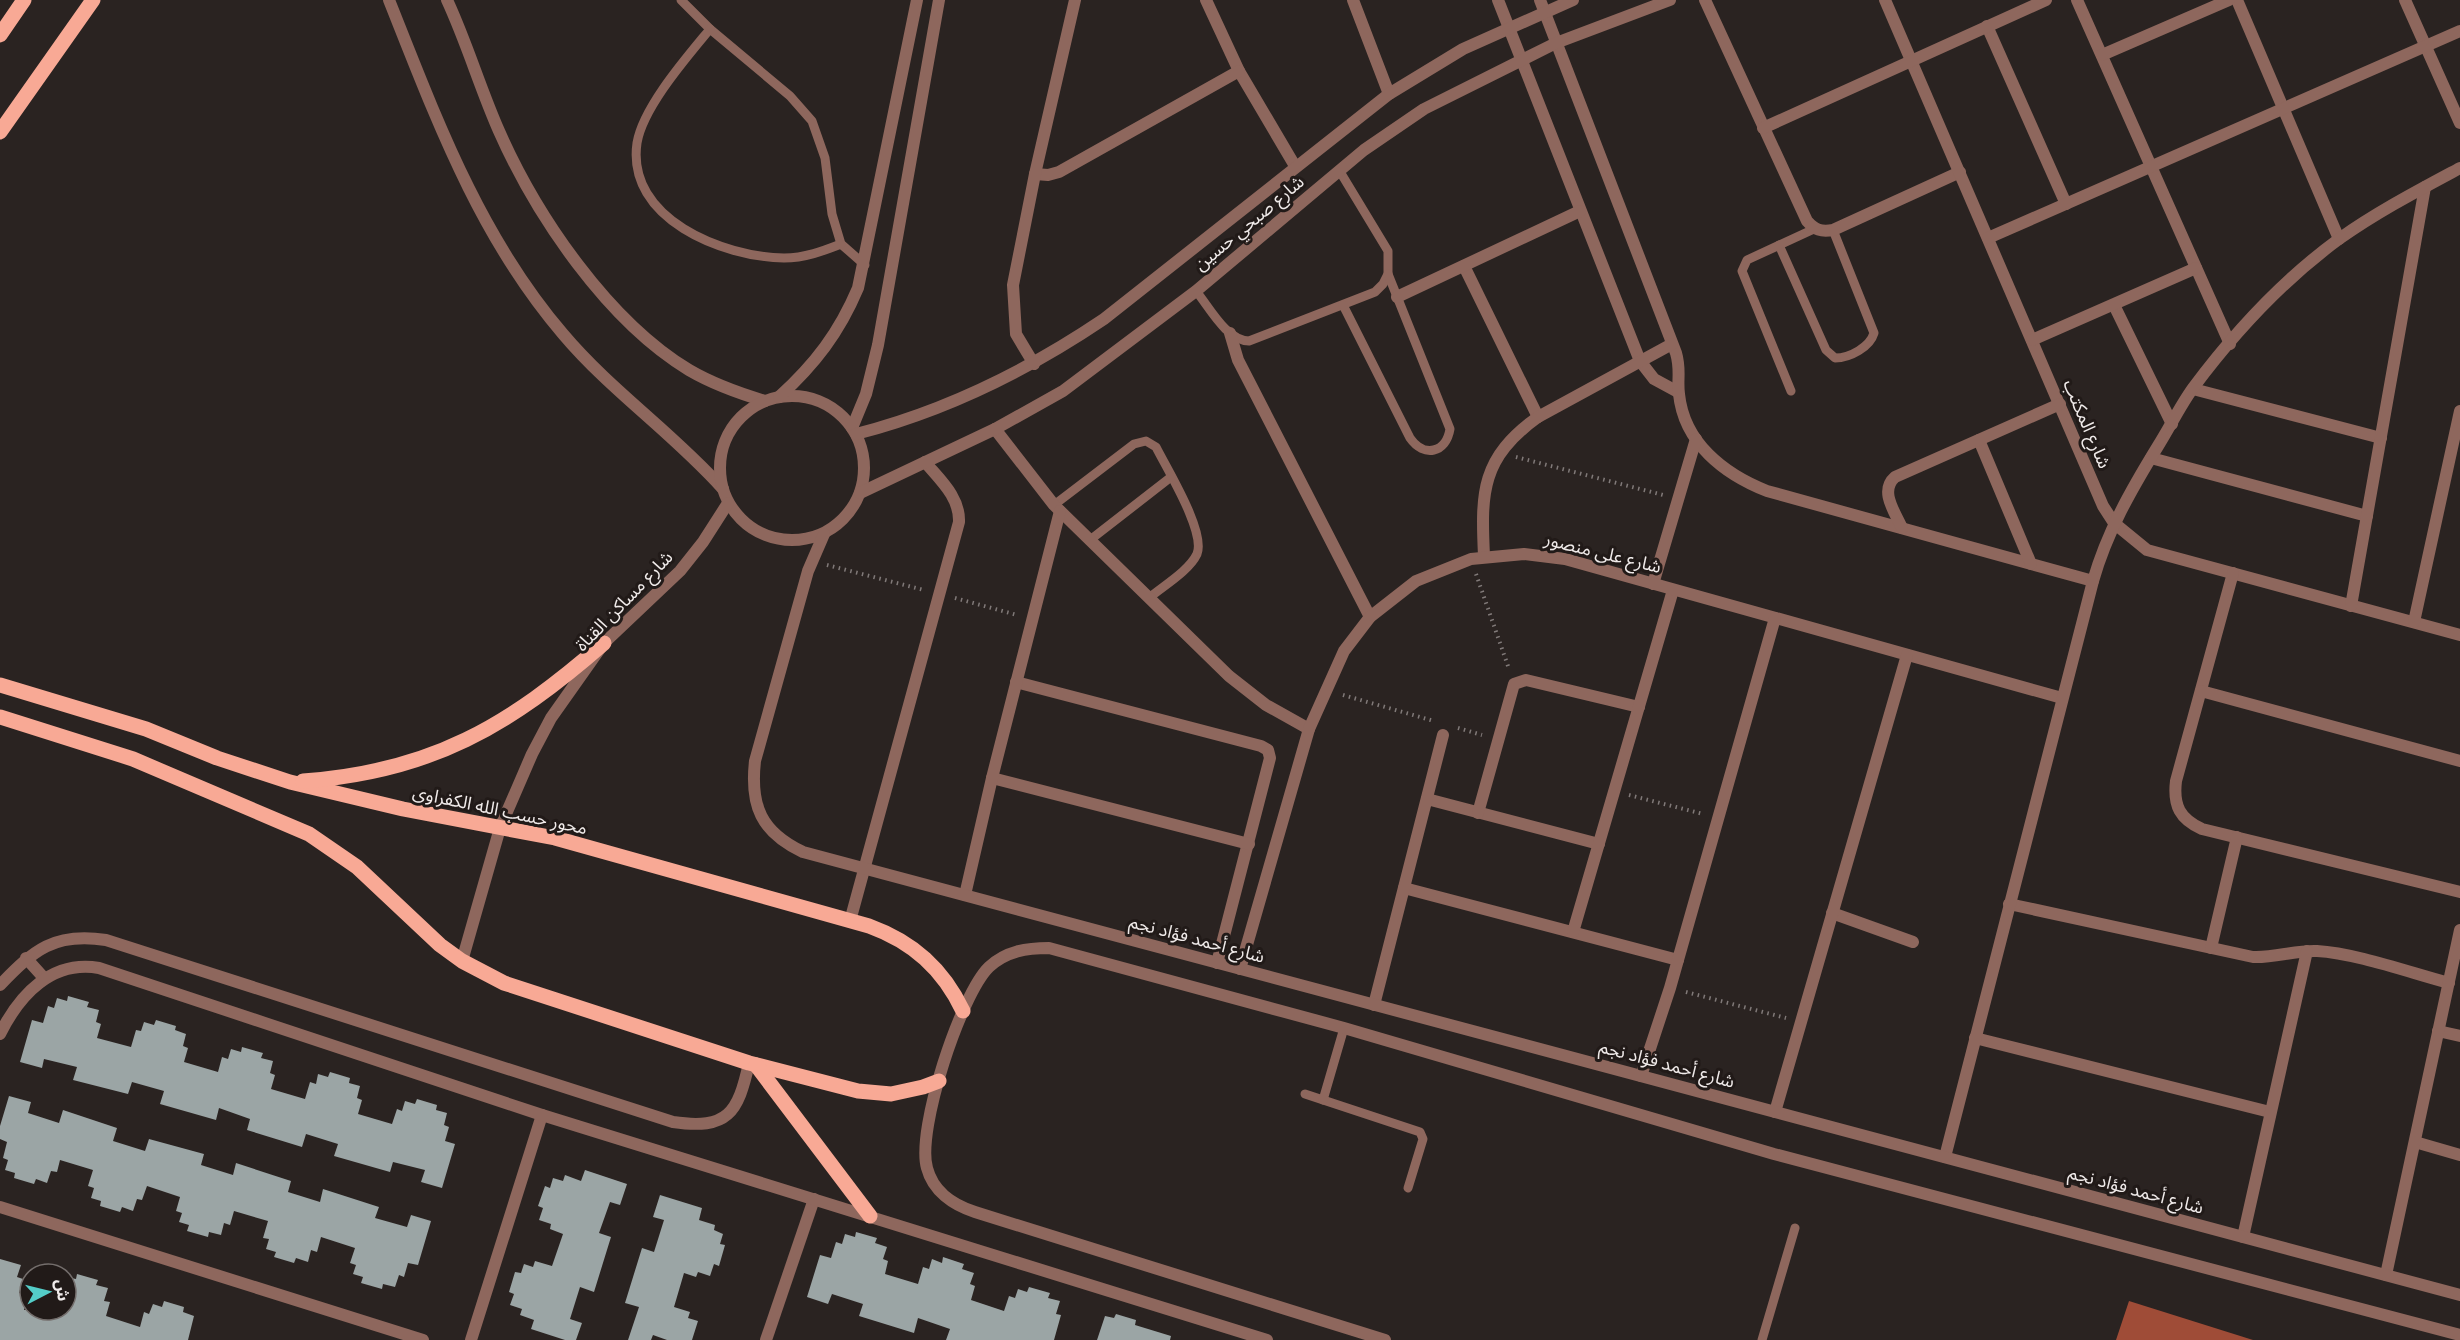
<svg xmlns="http://www.w3.org/2000/svg" width="2460" height="1340" viewBox="0 0 2460 1340" font-family="'Golos Text','Noto Sans Arabic',sans-serif">
	<style>
		.water { fill: #9f4c37 }
		.building { fill: #9ba5a5 }
		.lines { fill: none; stroke-linecap: round; stroke-linejoin: round }
		.path { stroke: #817a79; stroke-width: 4; stroke-dasharray: 1.5 4.5; stroke-linecap: butt }
		.service { stroke: #8e675d; stroke-width: 9 }
		.minor { stroke: #8e675d; stroke-width: 12 }
		.tertiary { stroke: #8e675d; stroke-width: 12 }
		.primary { stroke: #f8a995; stroke-width: 15 }
		.labels { text-anchor: middle; stroke-width: 6; stroke-linejoin: round; paint-order: stroke }
		.street-label { font-size: 18px; fill: #f0ebea; stroke: #211a18 }
	</style>
	<rect width="100%" height="100%" fill="#2a2321"/>
	<polygon class="water" points="2129,1301 2253,1340 2116,1340"/>
	<g class="building">
		<polygon points="68,996 89,1002 87,1007 99,1010 96,1022 101,1024 97,1038 131,1047 136,1030 141,1031 144,1022 154,1025 156,1020 176,1026 175,1030 186,1034 183,1046 188,1048 184,1062 218,1072 222,1057 228,1059 231,1049 241,1052 242,1047 263,1053 261,1058 273,1061 270,1073 275,1075 271,1089 305,1099 310,1082 316,1084 318,1074 328,1077 330,1072 350,1078 349,1083 360,1086 357,1098 362,1100 358,1114 392,1124 397,1109 402,1111 405,1101 415,1104 417,1099 437,1105 436,1110 447,1113 444,1125 449,1127 445,1141 455,1144 442,1188 421,1182 425,1170 393,1162 390,1172 334,1156 338,1144 306,1134 302,1147 247,1130 250,1119 219,1108 216,1120 160,1104 164,1091 132,1082 128,1094 73,1080 77,1067 44,1059 42,1068 20,1062 32,1020 43,1023 48,1006 54,1008 57,998 67,1001"/>
		<polygon points="9,1096 31,1102 28,1113 59,1123 63,1110 117,1128 113,1141 145,1151 149,1139 204,1154 201,1165 233,1175 236,1163 291,1181 288,1192 320,1202 323,1189 379,1207 375,1218 407,1227 411,1215 431,1221 418,1265 408,1263 404,1277 399,1275 395,1287 383,1284 382,1289 361,1283 363,1277 353,1274 356,1265 350,1263 355,1248 321,1237 317,1252 311,1250 308,1262 296,1258 294,1263 274,1257 276,1252 266,1249 269,1239 263,1238 268,1221 234,1211 230,1225 224,1223 221,1235 209,1232 208,1237 187,1231 189,1225 179,1222 182,1213 176,1211 180,1197 147,1186 142,1200 137,1199 133,1211 122,1207 120,1212 100,1206 101,1201 91,1198 94,1188 88,1186 93,1170 60,1160 57,1172 51,1171 47,1183 36,1179 34,1184 14,1178 15,1173 5,1170 8,1160 3,1158 7,1142 0,1139 0,1126"/>
		<polygon points="585,1170 627,1184 620,1205 610,1202 599,1233 611,1237 594,1292 580,1287 570,1319 582,1323 576,1340 565,1340 531,1329 534,1320 520,1315 522,1309 510,1305 514,1294 509,1292 515,1272 521,1273 524,1264 533,1267 535,1261 552,1266 563,1234 550,1229 551,1224 539,1220 543,1208 538,1206 545,1186 550,1188 553,1178 563,1181 565,1175 581,1181"/>
		<polygon points="660,1195 702,1208 699,1220 715,1225 714,1230 723,1234 720,1244 725,1245 719,1266 714,1264 710,1276 698,1272 696,1277 684,1273 674,1307 690,1312 688,1318 698,1321 692,1340 667,1340 653,1335 651,1340 628,1340 639,1307 625,1303 642,1248 654,1252 664,1220 653,1217"/>
		<polygon points="856,1232 877,1238 875,1243 887,1247 883,1259 888,1261 885,1274 918,1284 923,1267 929,1269 932,1259 942,1263 943,1257 964,1264 962,1269 974,1273 970,1284 975,1286 971,1300 1004,1311 1009,1296 1015,1298 1018,1289 1027,1292 1029,1287 1050,1293 1048,1298 1060,1301 1056,1314 1061,1315 1054,1340 946,1340 950,1329 918,1318 914,1333 859,1316 863,1304 832,1294 828,1304 807,1297 820,1255 831,1258 836,1242 842,1244 845,1234 855,1237"/>
		<polygon points="0,1259 21,1265 17,1277 23,1279 19,1293 28,1296 24,1310 66,1310 66,1277 76,1279 77,1274 98,1280 96,1285 108,1288 104,1301 110,1302 106,1316 140,1327 144,1312 149,1314 153,1304 162,1307 164,1301 184,1307 183,1312 194,1316 188,1340 0,1340"/>
		<polygon points="1116,1314 1136,1320 1135,1325 1171,1336 1170,1340 1097,1340 1105,1316 1114,1318"/>
	</g>
	<g class="lines">
		<g class="path">
			<polyline points="1516,457 1663,495"/>
			<polyline points="827,565 924,590"/>
			<polyline points="1476,574 1509,669"/>
			<polyline points="955,598 1017,615"/>
			<polyline points="1343,695 1434,721"/>
			<polyline points="1458,728 1482,735"/>
			<polyline points="1629,795 1703,814"/>
			<polyline points="1686,992 1786,1018"/>
		</g>
		<g class="service">
			<polyline points="681,0 710,29 790,96 812,121 825,158 832,214 841,244 865,265"/>
			<path d="M710 29C687 57 643 107 637 143 626 219 723 257 784 258 805 258 823 251 841 244"/>
			<path d="M1779 245 1826 350 1835 358C1850 358 1870 347 1874 333L1833 230"/>
			<path d="M1196 291C1210 308 1226 340 1249 341L1375 292 1383 284 1388 274V251L1339 170"/>
			<path d="M1343 305 1410 438C1424 458 1446 453 1450 429L1388 274"/>
			<polyline points="1791,391 1742,271 1747,260 1814,229"/>
			<path d="M1054 505 1134 444 1146 441 1156 447C1167 469 1206 532 1197 554 1189 571 1163 586 1149 598"/>
			<polyline points="1090,540 1171,477"/>
			<polyline points="1305,1094 1420,1132 1423,1139 1408,1188"/>
			<polyline points="1323,1100 1344,1028"/>
			<polyline points="1762,1340 1795,1228"/>
		</g>
		<g class="minor">
			<polyline points="1206,0 1239,71 1295,166"/>
			<polyline points="1353,0 1389,94"/>
			<polyline points="1498,0 1640,361 1654,379 1678,392"/>
			<path d="M1540 0 1676 353C1681 370 1677 379 1679 394 1684 443 1724 474 1767 491L2093 581"/>
			<path d="M1705 0 1807 221C1815 230 1821 232 1833 230L1960 172"/>
			<polyline points="1885,0 2103,506 2114,523 2147,550 2460,635"/>
			<polyline points="2077,0 2230,344"/>
			<polyline points="2237,0 2339,239"/>
			<polyline points="2405,0 2460,123"/>
			<polyline points="1987,26 2066,204"/>
			<polyline points="2102,55 2229,0"/>
			<polyline points="1763,128 2046,0"/>
			<polyline points="1035,174 1048,175 1059,172 1239,71"/>
			<polyline points="1988,238 2460,31"/>
			<polyline points="1464,266 1538,417"/>
			<polyline points="1397,297 1580,211"/>
			<polyline points="2114,305 2172,424"/>
			<polyline points="1230,333 1238,360 1370,617"/>
			<polyline points="2032,340 2196,268"/>
			<polyline points="1034,364 1016,334 1013,285 1035,174 1075,0"/>
			<polyline points="2193,389 2381,438"/>
			<polyline points="995,429 1054,505 1229,676 1266,705 1309,729"/>
			<polyline points="1979,440 2031,564"/>
			<polyline points="2151,458 2367,516"/>
			<path d="M1902 528C1895 512 1879 491 1895 477L2060 404"/>
			<path d="M1484 556C1481 492 1481 458 1538 417L1672 344"/>
			<path d="M2233 573 2176 781C2173 806 2180 819 2202 829L2460 892"/>
			<polyline points="1653,584 1696,439"/>
			<polyline points="2351,606 2425,187"/>
			<polyline points="2414,622 2460,411"/>
			<polyline points="1016,682 1261,746 1268,750 1270,758 1217,963"/>
			<polyline points="2201,691 2460,761"/>
			<polyline points="992,778 1249,844"/>
			<polyline points="1427,799 1599,844"/>
			<polyline points="1478,813 1514,684 1526,680 1639,707"/>
			<polyline points="1404,888 1678,960"/>
			<polyline points="965,895 992,778 1060,511"/>
			<path d="M2009 904 2253 957C2275 958 2295 950 2317 951 2355 953 2411 973 2449 983"/>
			<polyline points="1832,913 1913,942"/>
			<path d="M850 921 959 522C960 497 940 480 925 462"/>
			<polyline points="1573,932 1673,590"/>
			<polyline points="2211,948 2237,837"/>
			<polyline points="1240,969 1309,729 1344,651 1370,617 1416,581 1471,559 1524,554 1565,559 2062,698"/>
			<polyline points="1374,1005 1443,735"/>
			<polyline points="2438,1031 2460,1036"/>
			<polyline points="1975,1038 2270,1112"/>
			<polyline points="1641,1076 1670,988 1775,618"/>
			<polyline points="1775,1112 1907,655"/>
			<polyline points="2415,1142 2460,1155"/>
			<path d="M1945 1157 2093 581C2107 532 2131 490 2158 446 2170 427 2180 406 2193 388 2234 333 2283 280 2339 239 2377 212 2419 190 2460 168"/>
			<polyline points="0,1207 423,1340"/>
			<polyline points="2243,1237 2307,951"/>
			<polyline points="2386,1275 2460,930"/>
			<polyline points="471,1340 542,1115"/>
			<polyline points="766,1340 814,1199"/>
		</g>
		<g class="tertiary">
			<path d="M389 0C436 118 479 236 563 334 611 391 673 433 723 489"/>
			<path d="M447 0C467 43 480 88 499 131 537 217 608 321 689 370 713 384 738 393 765 401"/>
			<circle cx="792" cy="468" r="72"/>
			<path d="M779 397C815 364 839 333 858 288L917 0"/>
			<polyline points="852,428 866,394 878,345 939,0"/>
			<path d="M856 434C946 411 1027 371 1104 319L1389 94 1463 49 1573 0"/>
			<polyline points="860,493 995,429 1063,391 1196,291 1364,150 1424,109 1556,43 1670,0"/>
			<path d="M824 534 808 571 755 761C750 806 761 832 803 852L2460 1295"/>
			<polyline points="26,958 44,978"/>
			<polyline points="462,961 500,828 532,754 551,718 604,643 680,571 703,542 728,503"/>
			<path d="M0 985C34 950 54 932 106 940L673 1122C728 1130 738 1113 749 1063"/>
			<path d="M0 1034C20 994 52 960 99 968L542 1115 1267 1340"/>
			<path d="M1385 1340 975 1212C953 1205 933 1191 927 1168 916 1130 961 994 989 967 1006 951 1027 948 1049 948L1344 1028 1774 1154 2460 1335"/>
		</g>
		<g class="primary">
			<polyline points="0,35 24,0"/>
			<polyline points="0,132 93,0"/>
			<path d="M0 685 146 729 217 758 290 782 403 809 555 838 869 926C913 942 943 969 963 1011"/>
			<polyline points="0,717 133,759 309,834 357,867 440,945 462,961 504,983 749,1063 858,1091 891,1094 923,1087 939,1081"/>
			<path d="M303 781C431 772 509 726 604 643"/>
			<polyline points="756,1065 870,1216"/>
		</g>
	</g>
	<g class="labels">
		<g class="street-label">
			<text transform="translate(1249 223) rotate(-40)" y="6">شارع صبحي حسين</text>
			<text transform="translate(2087 424) rotate(67)" y="6">شارع المكتب</text>
			<text transform="translate(1603 553) rotate(14)" y="6">شارع على منصور</text>
			<text transform="translate(624 601) rotate(-46)" y="6">شارع مساكن القناة</text>
			<text transform="translate(500 810) rotate(12)" y="6">محور حسب الله الكفراوى</text>
			<text transform="translate(1197 939) rotate(15)" y="6">شارع أحمد فؤاد نجم</text>
			<text transform="translate(1667 1064) rotate(15)" y="6">شارع أحمد فؤاد نجم</text>
			<text transform="translate(2136 1190) rotate(15)" y="6">شارع أحمد فؤاد نجم</text>
		</g>
	</g>
	<g transform="translate(48 1292) rotate(83)"><circle r="28" fill="#211a18" stroke="#746e6c" stroke-width="1.5"/>
	<path d="M0-4.5L10 22L0 15L-10 22Z" fill="#54cdc8"/>
	<text y="-9" font-size="16" font-weight="bold" text-anchor="middle" fill="#f0ebea">ش</text>
	</g>
</svg>
